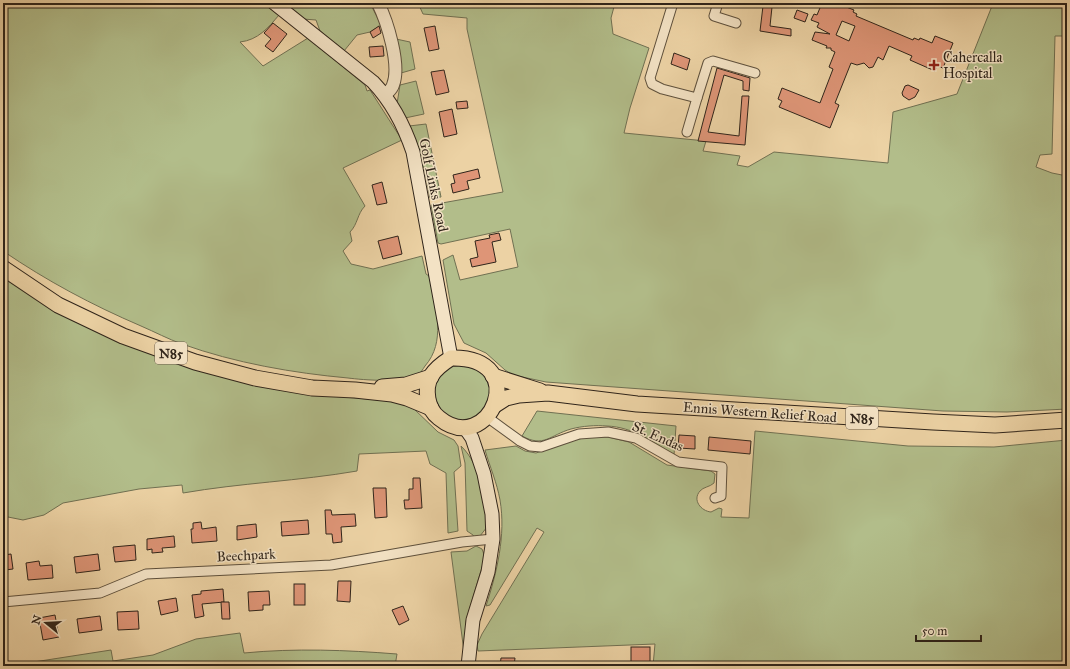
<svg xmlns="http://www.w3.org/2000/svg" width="1070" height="669" viewBox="0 0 1070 669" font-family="'IM FELL Great Primer',serif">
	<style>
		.green { fill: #b2bd8a; stroke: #707052 }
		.building { fill: #de9577; stroke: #2f241a; fill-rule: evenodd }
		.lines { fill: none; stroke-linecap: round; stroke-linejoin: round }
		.minor-casing { stroke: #5e503c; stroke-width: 11 }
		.tertiary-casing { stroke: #5e503c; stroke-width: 14 }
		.secondary-casing { stroke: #2f241a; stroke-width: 15 }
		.primary-casing { stroke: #2f241a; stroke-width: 17 }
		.minor { stroke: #f3e2c4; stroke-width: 9 }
		.tertiary { stroke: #f3e2c4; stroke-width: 12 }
		.secondary { stroke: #f3e2c4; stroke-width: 13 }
		.primary { stroke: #ecd2a4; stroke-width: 15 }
		.poi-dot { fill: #8f2418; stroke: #f3e2c4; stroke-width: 1.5 }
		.labels { text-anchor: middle; stroke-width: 3; stroke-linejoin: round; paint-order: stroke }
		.shield { fill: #f3e2c4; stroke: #6a5d4d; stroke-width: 1 }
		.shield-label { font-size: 13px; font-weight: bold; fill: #2f241a }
		.poi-label { font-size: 14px; fill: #2f241a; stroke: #f3e2c4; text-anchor: start }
		.street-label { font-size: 14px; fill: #2f241a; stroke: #f3e2c4 }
	</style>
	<rect width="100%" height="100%" fill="#ecd2a4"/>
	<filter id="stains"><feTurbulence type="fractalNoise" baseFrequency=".005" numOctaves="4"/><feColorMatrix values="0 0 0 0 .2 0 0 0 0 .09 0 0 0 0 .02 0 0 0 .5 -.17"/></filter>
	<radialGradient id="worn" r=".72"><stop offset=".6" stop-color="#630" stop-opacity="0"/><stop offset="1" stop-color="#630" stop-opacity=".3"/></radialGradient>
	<g class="green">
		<path d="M3 3H264L279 15C268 28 258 40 240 42L263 66 308 38 365 85 367 91 370 90 402 140 343 168 365 206C357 214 358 224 350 232L352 241 343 251 351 264 373 269 422 256 426 274 429 276 430 280C436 309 446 342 425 366 423 369 420 374 417 376 404 383 363 380 348 378 293 373 235 363 182 344 168 339 155 332 141 326 92 305 47 281 3 251Z"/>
		<polygon points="284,3 370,3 381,25 370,32 357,35 344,51 320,31 316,20 303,19"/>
		<polygon points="418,3 615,3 611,18 613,34 649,48 630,108 624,133 706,141 703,151 740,156 737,165 748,167 774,152 888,163 893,112 957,94 992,6 987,3 1067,3 1067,36 1055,36 1052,154 1040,155 1036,167 1052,173 1067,176 1067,409 1007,412 943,411 546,382 513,375 505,370 486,353 464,343 454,324 443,260 453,255 460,280 518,267 510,229 441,244 438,243 431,205 503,192 467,29 467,18 423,14"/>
		<polygon points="396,39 410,42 415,69 401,73"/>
		<polygon points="416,81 424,114 405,118 397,104 400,85"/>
		<polygon points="426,124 441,197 430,198 424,167 421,167 409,126"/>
		<path d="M3 277 58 310 318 395 393 401 412 407 438 432 454 440 458 446 461 466 454 472 458 531 448 533 446 473 430 464 426 451 359 454 357 471C299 481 240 483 183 493L182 485 139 489 63 503 44 515 23 520 3 516Z"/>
		<polygon points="457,361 479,367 493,385 482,417 452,422 432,400 436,376"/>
		<path d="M537 411 676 426 674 455C653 442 633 427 607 426 596 425 582 426 571 429 550 435 544 448 522 436Z"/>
		<path d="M755 431 908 446 994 447 1067 440V666H653L655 644 478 651 477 645 482 634 544 532 537 528 490 605 486 606C497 572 506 535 500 500 497 483 490 467 485 450L516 446 525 451 536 453 574 440 589 437H608L629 442 667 465 711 471 715 474 714 483C710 487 703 487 700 491 692 500 701 511 711 512L719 508 722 509 721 517 749 518Z"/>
		<path d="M461 446C482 466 484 500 487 527L480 536 474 537 473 535 467 531 465 463Z"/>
		<polygon points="476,546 482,549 485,557 466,621 464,652 451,552 467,551"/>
		<path d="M240 633 244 653C295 648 346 650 397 654L395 666H8L111 650 113 661 153 655 196 639Z"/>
	</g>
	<g class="building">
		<path d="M822 3H836L854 10 853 12 857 14 856 16 913 40 914 38 919 40 920 38 932 43 935 36 953 43 943 68 937 66 935 71 910 60 912 56 889 46 883 60 878 57 873 67 869 68 864 63 857 65 851 63 835 103 839 105 830 128 779 107 782 101 778 99 782 88 820 103 833 69 829 67 835 52 831 50V48H826L827 46 812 40 815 32 830 34 817 27 819 23 811 20 814 14 817 15ZM842 21 855 26 849 41 836 35Z"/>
		<polygon points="763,6 772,7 770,26 791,29 791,36 760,31"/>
		<polygon points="797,10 808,14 805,22 794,18"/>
		<polygon points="273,23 287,34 273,52 265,46 271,39 264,33"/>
		<polygon points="379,26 381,33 373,38 370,32"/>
		<polygon points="435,26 439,49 429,51 424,28"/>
		<polygon points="383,46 384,56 370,57 369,47"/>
		<polygon points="674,53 690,59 687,70 671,64"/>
		<polygon points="717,68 750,78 749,91 743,90 743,81 724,75 708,132 739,136 742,96 749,96 745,145 698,141"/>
		<polygon points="444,70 449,92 436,95 431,72"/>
		<polygon points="908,85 919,90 915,97 909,100 903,96 902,93 905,86"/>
		<polygon points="467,101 468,108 457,109 456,102"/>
		<polygon points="452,109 457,134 444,137 439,112"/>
		<polygon points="478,169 480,178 467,181 469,189 453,193 451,184 455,183 453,175"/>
		<polygon points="382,182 387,203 377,205 372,185"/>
		<polygon points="499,233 501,240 492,242 496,262 472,267 470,259 478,257 475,241 490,238 489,235"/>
		<polygon points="398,236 402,254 383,259 378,241"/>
		<polygon points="679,435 695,436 695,449 678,448"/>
		<polygon points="709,437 751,441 750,454 708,450"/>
		<polygon points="413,478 420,478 422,508 405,509 404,500 409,500 409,489 413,489"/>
		<polygon points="373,488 386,488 387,517 375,518"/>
		<polygon points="325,510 331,510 332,515 355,514 356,526 341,527 342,542 333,543 332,534 326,534"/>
		<polygon points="308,520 309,534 282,536 281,522"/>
		<polygon points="201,522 202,529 216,527 217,541 192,543 191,529 193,529 193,523"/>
		<polygon points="256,524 257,537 237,540 237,526"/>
		<polygon points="174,536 175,547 162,548 163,552 152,553 152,549 147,550 147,539"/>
		<polygon points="135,545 136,560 115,562 113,547"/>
		<polygon points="11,554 13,569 5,570 4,555"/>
		<polygon points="98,554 100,570 76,573 74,557"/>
		<polygon points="39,561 40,566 52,565 53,578 28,580 26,563"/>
		<polygon points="338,581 351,581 350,602 337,601"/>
		<rect x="294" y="584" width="11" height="21"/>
		<polygon points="223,589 224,602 202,604 204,616 195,618 192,595 201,594 201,591"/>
		<polygon points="269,591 270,605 263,605 263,610 249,611 248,592"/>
		<polygon points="176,598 178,611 161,615 158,601"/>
		<polygon points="221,602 229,602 230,619 222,619"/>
		<polygon points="403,606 409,620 399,625 392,610"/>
		<polygon points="138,611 139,629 118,630 117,612"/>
		<polygon points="55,615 59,637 43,640 39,618"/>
		<polygon points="100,616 102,630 79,633 77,619"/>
		<rect x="631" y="647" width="19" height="19"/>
		<polygon points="501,658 515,658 514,666 500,666"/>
	</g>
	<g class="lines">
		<g class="minor-casing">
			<g id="minor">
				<polyline points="673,3 650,78 652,84 662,89 697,98 687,132"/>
				<polyline points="718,3 714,16 736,23"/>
				<polyline points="697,98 708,63 713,61 755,73"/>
				<polyline points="487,417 520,441 530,446 541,447 579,434 608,432 636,438 678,462 722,467 721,496 715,498"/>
				<polyline points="3,602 100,593 146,574 331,565 462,542 493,539"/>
			</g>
		</g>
		<g class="tertiary-casing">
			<path id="tertiary" d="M378 3C387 21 401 65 393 85 392 89 388 92 385 95"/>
		</g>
		<g class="secondary-casing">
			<g id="secondary">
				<path d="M274 3 373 82C392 102 404 125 413 152L451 358"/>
				<polyline points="465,428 472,438 484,474 492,514 493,539 488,572 473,620 468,666"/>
			</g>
		</g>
		<g class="primary-casing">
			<g id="primary">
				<polyline points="3,268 58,305 123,336 195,362 255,378 312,388 355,390 392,394 407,398 431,408"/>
				<path d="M451 358C534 356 489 459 439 418 427 409 424 389 431 376 436 368 443 363 451 358Z"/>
				<polyline points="493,376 540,391"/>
				<polyline points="382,387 406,385 431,377"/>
				<polyline points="495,405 506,398 519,395 548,393 637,404 933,422 995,425 1067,420"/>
			</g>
		</g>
		<use href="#minor" class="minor"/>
		<use href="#tertiary" class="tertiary"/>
		<use href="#secondary" class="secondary"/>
		<use href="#primary" class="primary"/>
	</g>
	<path class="poi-dot" d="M932 59h4v4h4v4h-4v4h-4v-4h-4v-4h4z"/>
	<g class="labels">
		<g class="shield">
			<rect x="155" y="342" width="32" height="22" rx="3"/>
			<rect x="846" y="407" width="32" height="22" rx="3"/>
		</g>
		<g class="shield-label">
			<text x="171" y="358">N85</text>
			<text x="862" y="423">N85</text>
		</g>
		<g class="poi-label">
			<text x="943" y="62">Cahercalla<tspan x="943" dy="16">Hospital</tspan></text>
		</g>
		<g class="street-label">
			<text transform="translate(434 185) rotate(78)" y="5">Golf Links Road</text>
			<text transform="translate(760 412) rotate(4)" y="5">Ennis Western Relief Road</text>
			<text transform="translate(658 436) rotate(24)" y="5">St. Endas</text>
			<text transform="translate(246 555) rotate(-3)" y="5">Beechpark</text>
		</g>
	</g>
	<rect width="1070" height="669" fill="none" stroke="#ecd2a4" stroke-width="16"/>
	<rect x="4" y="4" width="1062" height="661" fill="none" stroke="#2f241a" stroke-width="2"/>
	<rect x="8" y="8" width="1054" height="653" fill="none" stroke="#2f241a"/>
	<g transform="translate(46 623) rotate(288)" stroke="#f3e2c4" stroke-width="3" paint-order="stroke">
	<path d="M0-3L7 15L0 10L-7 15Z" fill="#2f241a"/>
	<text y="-6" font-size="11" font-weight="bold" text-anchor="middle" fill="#2f241a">N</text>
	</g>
	<path d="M916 635v6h65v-6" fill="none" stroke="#2f241a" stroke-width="2"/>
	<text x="922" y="635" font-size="12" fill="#2f241a" stroke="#f3e2c4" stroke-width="3" paint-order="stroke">50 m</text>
	<rect width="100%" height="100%" filter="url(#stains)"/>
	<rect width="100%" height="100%" fill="url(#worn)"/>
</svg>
